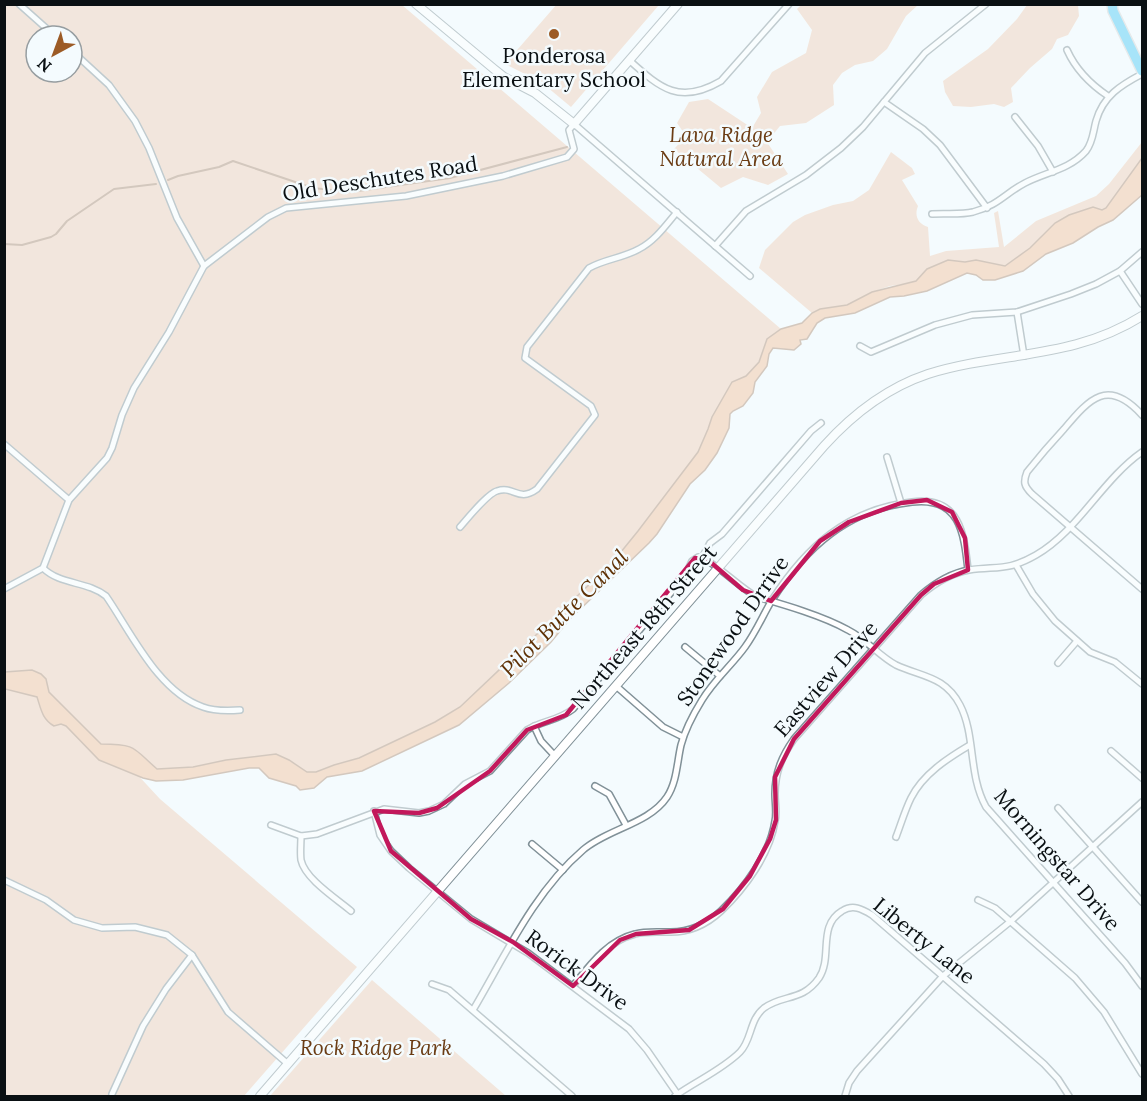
<svg xmlns="http://www.w3.org/2000/svg" width="1147" height="1101" viewBox="0 0 1147 1101" font-family="Lora,serif">
	<style>
		.green { fill: #f0cdb6; fill-rule: evenodd }
		.water { fill: #f1be9a; stroke: #ac8a72; stroke-width: 1.5 }
		.lines { fill: none; stroke-linecap: round; stroke-linejoin: round }
		.stream { stroke: #ac8a72; stroke-width: 2 }
		.street-casing { stroke: #819198; stroke-width: 8 }
		.secondary-casing { stroke: #819198; stroke-width: 10 }
		.highway-casing { stroke: #d3d4d5; stroke-width: 12 }
		.street { stroke: #fff; stroke-width: 5 }
		.secondary { stroke: #fff; stroke-width: 8 }
		.highway { stroke: #49c8f3; stroke-width: 9 }
		.marked { fill: none; stroke: #c2185b; stroke-width: 4.5; stroke-linejoin: round }
		.poi-dot { fill: #9c5b26; stroke: #f4fbfe; stroke-width: 2 }
		.labels { text-anchor: middle; stroke-width: 5; stroke-linejoin: round; paint-order: stroke }
		.poi-label { font-size: 21px; fill: #0a1013; stroke: #f4fbfe }
		.park-label { font-size: 21px; font-style: italic; fill: #6b3c14; stroke: #f4fbfe }
		.street-label { font-size: 21px; fill: #0a1013; stroke: #f4fbfe }
		.water-label { font-size: 22px; font-style: italic; fill: #5f3105; stroke: #f4fbfe }
	</style>
	<rect width="100%" height="100%" fill="#f4fbfe"/>
	<g class="green">
		<polygon points="557,4 659,5 571,107 541,82 505,64"/>
		<path d="M5 5H402L781 329 767 339 759 361 752 371 746 376 732 382 712 417 708 429 698 452 667 495 612 563 460 707 435 722 359 758 334 765 316 772 307 773 289 760 276 754 226 760 193 767 157 769C135 750 141 749 110 745L160 799 357 967 244 1096H5ZM36 36H72V72H36Z"/>
		<polygon points="801,5 918,5 906,16 887,49 873,61 855,65 842,73 833,85 834,105 806,123 780,126 767,142 788,174 768,185 743,177 721,188 674,149 686,136 677,123 689,102 708,99 752,128 761,113 757,97 772,72 806,53 812,30 797,9"/>
		<polygon points="1027,5 1078,5 1079,16 1068,35 1057,39 1052,49 1030,68 1011,88 1013,102 1004,107 994,104 971,107 953,106 945,92 943,81 988,49 1017,19"/>
		<path d="M1142 142V158L1106 208 1102 210 1093 207 1055 223 1030 248 1005 266 976 260 965 262 948 260 927 269 916 281 912 283 890 286 872 292 847 305 821 309 812 313 759 268 765 250 793 222 805 215 833 205 853 201 869 190 891 152 912 168 915 174 902 180 918 206C914 216 918 224 928 227L930 256 946 251 999 247 994 213 998 211 1004 247 1036 221 1096 196 1109 184Z"/>
		<polygon points="372,980 506,1096 270,1096"/>
	</g>
	<path class="water" d="M1142 158V195L1113 220 1098 227 1073 243 1046 254 1023 271 995 280H983L976 275 967 273 927 291 904 296 890 297 855 313 825 318 817 323 807 339 800 340 801 344 794 350 773 348 769 354 767 366 755 382 753 393 743 406 733 411 730 414 729 428 717 453 705 470 690 484 657 534 649 543 570 619 551 642 509 683 459 725 362 771 327 777 314 788 300 790 296 786 269 778 259 768H249L183 780 156 781 143 778 99 760 66 726 61 724 54 726C42 719 41 709 37 697L5 689V672L32 670 41 674 46 679 49 692 101 744C137 744 133 748 157 769L193 767 226 760 276 754 289 760 307 772H316L334 765 359 758 435 722 460 707 612 563 638 531 698 452 708 429 712 417 732 382 746 376 759 362 767 339 781 329 802 323 812 313 820 309 847 305 872 292 916 281 927 269 948 260 965 262 976 260 1005 266 1030 248 1055 223 1069 215 1093 207 1102 210 1106 208Z"/>
	<g class="lines">
		<g class="stream">
			<polyline points="168,180 178,176 219,167 233,161 313,188 351,192 450,178 567,147"/>
			<polyline points="4,244 22,245 51,237 56,234 67,221 114,189 156,184"/>
		</g>
		<g class="street-casing">
			<g id="street">
				<polyline points="19,4 55,36"/>
				<path d="M1067 50C1076 70 1090 84 1108 96"/>
				<polyline points="72,51 109,85 135,121 149,148 177,218 204,266"/>
				<path d="M629 60C661 89 680 105 721 81L789 4"/>
				<polyline points="884,102 923,129 940,145 987,208"/>
				<polyline points="1015,117 1038,146 1053,172"/>
				<path d="M932 214C945 213 960 215 973 212 999 205 1004 194 1025 183 1046 172 1069 170 1086 151 1093 142 1093 132 1096 121 1103 96 1121 85 1142 74"/>
				<polyline points="715,246 746,211 806,175 841,148 863,127 925,53 986,4"/>
				<polyline points="1120,271 1142,304"/>
				<polyline points="1017,312 1024,356"/>
				<polyline points="860,346 871,352 935,325 972,315 1017,312 1071,294 1096,284 1120,271 1142,252"/>
				<path d="M1142 415C1108 378 1090 398 1064 429 1051 443 1039 457 1027 472 1023 482 1024 486 1032 494L1142 589"/>
				<polyline points="4,444 69,500"/>
				<polyline points="887,457 901,503"/>
				<path d="M460 527C468 518 487 494 497 491 514 485 518 503 537 489L595 415 591 406 525 358 527 347 589 268C605 259 623 258 639 249 655 241 666 225 677 212"/>
				<polyline points="702,558 710,543 722,534 811,431 821,423"/>
				<polyline points="1016,565 1033,594 1055,621 1090,652 1115,662 1142,684"/>
				<path d="M43 568C60 585 87 581 106 596 131 632 158 692 203 707 214 711 227 711 240 710"/>
				<polyline points="4,589 43,568 69,500 107,458 112,448 122,415 134,388 169,332 204,266 268,217 286,208 406,196 503,176 567,157 574,149 569,130 574,124 750,276"/>
				<polyline points="685,647 720,676"/>
				<polyline points="1058,663 1077,641"/>
				<polyline points="616,686 663,727 683,737"/>
				<polyline points="534,726 541,741 555,756"/>
				<polyline points="1111,751 1142,778"/>
				<polyline points="595,786 609,794 626,825"/>
				<polyline points="1058,808 1142,902"/>
				<polyline points="374,811 380,835 391,851 409,868 471,919 528,953 629,1029 647,1050 678,1095"/>
				<path d="M271 825 301 836 317 834 384 809 419 813 429 811 444 804 465 784 490 771 527 730C543 720 558 721 573 709L685 576 692 561 698 557C715 561 738 587 757 597 785 605 823 616 848 630 866 639 879 656 896 665 922 677 945 676 960 705 976 736 968 775 986 807L1125 963 1142 986"/>
				<path d="M301 836C301 844 300 852 301 860 305 879 337 899 351 911"/>
				<path d="M896 837C901 824 905 810 911 798 923 774 948 758 970 745"/>
				<polyline points="532,844 563,870"/>
				<polyline points="4,880 46,900 74,920 102,928 135,927 167,935 192,955 228,1012 288,1064"/>
				<polyline points="978,900 995,908 1075,978 1104,1012 1142,1074"/>
				<polyline points="432,984 449,990 572,1096"/>
				<path d="M573 986C590 965 607 941 635 934 645 931 657 932 667 932 688 933 706 925 721 911 745 888 770 854 775 821 777 813 775 803 775 794 775 772 782 756 794 739L921 595C935 583 951 573 969 570 999 566 1008 571 1036 555 1078 531 1102 480 1142 452"/>
				<path d="M473 1010C505 956 534 892 583 850 607 829 649 824 667 797 677 782 677 762 681 745 685 730 694 713 702 700 714 680 732 665 745 647 756 632 763 615 772 600 806 547 848 509 912 502 960 496 964 533 968 570"/>
				<polyline points="112,1094 143,1026 166,989 192,955"/>
				<path d="M675 1096C696 1081 722 1070 740 1052 752 1040 749 1020 764 1008 783 994 802 1002 819 978 833 957 817 926 842 911 853 904 862 909 872 915L1044 1064 1058 1079 1069 1096"/>
				<polyline points="845,1096 849,1083 857,1071 943,976 1011,921 1142,802"/>
			</g>
		</g>
		<g class="secondary-casing">
			<g id="secondary">
				<polyline points="416,4 494,69 504,77 535,93 574,124 678,4"/>
				<path d="M260 1096 824 446C852 415 886 388 928 374 1002 351 1072 360 1142 316"/>
			</g>
		</g>
		<g class="highway-casing">
			<polyline id="highway" points="1112,4 1113,11 1142,71"/>
		</g>
		<use href="#street" class="street"/>
		<use href="#secondary" class="secondary"/>
		<use href="#highway" class="highway"/>
	</g>
	<path d="M0 0H1147V1101H0ZM927 500 952 512 965 538 968 570 934 584 921 595 794 739 775 777 776 820 770 839 750 876 723 909 689 930 636 934 620 940 573 986 513 942 471 919 391 851 374 811 419 813 437 808 490 771 527 730 566 715 695 558 708 560 743 590 771 601 820 541 849 522 901 503Z" fill="#f4fbfe" fill-opacity=".55" fill-rule="evenodd"/>
	<path class="marked" d="M927 500 952 512 965 538 968 570 934 584 921 595 794 739 775 777 776 820 770 839 750 876 723 909 689 930 636 934 620 940 573 986 513 942 471 919 391 851 374 811 419 813 437 808 490 771 527 730 566 715 695 558 708 560 743 590 771 601 820 541 849 522 901 503Z"/>
	<circle class="poi-dot" cx="554" cy="34" r="6"/>
	<g class="labels">
		<g class="poi-label">
			<text x="554" y="63">Ponderosa<tspan x="554" dy="24">Elementary School</tspan></text>
		</g>
		<g class="park-label">
			<text x="721" y="142">Lava Ridge<tspan x="721" dy="24">Natural Area</tspan></text>
			<text x="376" y="1055">Rock Ridge Park</text>
		</g>
		<g class="street-label">
			<text transform="translate(380 179) rotate(-9)" y="7">Old Deschutes Road</text>
			<text transform="translate(644 627) rotate(-49)" y="7">Northeast 18th Street</text>
			<text transform="translate(733 631) rotate(-55)" y="7">Stonewood Drrive</text>
			<text transform="translate(826 679) rotate(-49)" y="7">Eastview Drive</text>
			<text transform="translate(1057 860) rotate(49)" y="7">Morningstar Drive</text>
			<text transform="translate(924 941) rotate(39)" y="7">Liberty Lane</text>
			<text transform="translate(577 970) rotate(36)" y="7">Rorick Drive</text>
		</g>
		<g class="water-label">
			<text transform="translate(564 613) rotate(-45)" y="8">Pilot Butte Canal</text>
		</g>
	</g>
	<rect width="1147" height="1101" fill="none" stroke="#0a1013" stroke-width="12"/>
	<g transform="translate(54 54) rotate(221)"><circle r="28" fill="#f4fbfe" stroke="#969da0" stroke-width="1.5"/>
	<path d="M0-4.5L10 22L0 15L-10 22Z" fill="#9c5b26"/>
	<text y="-9" font-size="16" font-weight="bold" text-anchor="middle" fill="#0a1013">N</text>
	</g>
</svg>
